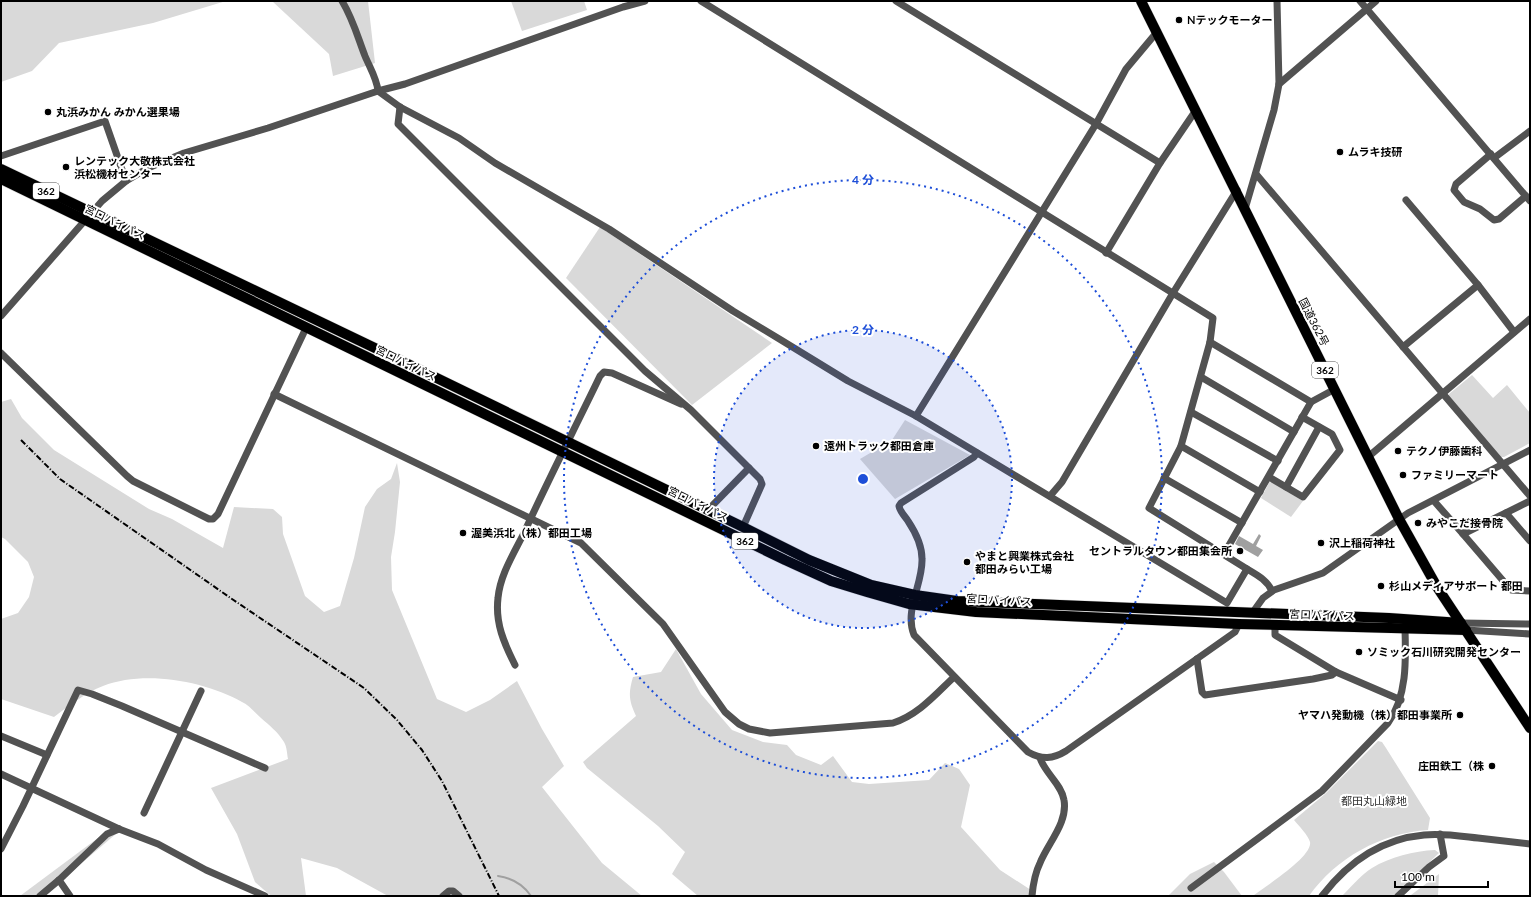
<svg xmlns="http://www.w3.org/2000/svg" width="1531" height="897" viewBox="0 0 1531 897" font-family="Lato,'Noto Sans JP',sans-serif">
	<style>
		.green { fill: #d9d9d9 }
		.water { fill: #a0a0a0 }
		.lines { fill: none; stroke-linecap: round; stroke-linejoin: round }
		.stream { stroke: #a0a0a0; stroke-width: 2 }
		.highway-casing { stroke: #dbdbdb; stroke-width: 11 }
		.minor { stroke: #525252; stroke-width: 7 }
		.highway { stroke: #000; stroke-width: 10 }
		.rail { stroke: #000; stroke-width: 2; stroke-dasharray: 6 2 1 2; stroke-linecap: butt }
		.ring { fill: none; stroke: #1d4ed8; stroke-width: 2; stroke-dasharray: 2 4 }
		.poi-dot { fill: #000; stroke: #fff; stroke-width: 1.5 }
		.labels { text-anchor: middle; stroke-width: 4; stroke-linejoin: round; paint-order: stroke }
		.shield { fill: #fff; stroke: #4c4c4c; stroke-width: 1 }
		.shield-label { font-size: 10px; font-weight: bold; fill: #000 }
		.poi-label { font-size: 11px; font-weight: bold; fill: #000; stroke: #fff; text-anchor: start }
		.street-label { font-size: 11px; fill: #000; stroke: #fff }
		.park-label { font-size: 11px; fill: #303030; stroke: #fff }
		.centre { fill: #1d4ed8; stroke: #fff; stroke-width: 2 }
		.ring-label { font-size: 12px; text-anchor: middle; font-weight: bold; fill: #1d4ed8; stroke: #fff; stroke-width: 4; stroke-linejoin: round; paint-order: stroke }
	</style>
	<rect width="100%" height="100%" fill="#fff"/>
	<g class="green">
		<polygon points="1,1 226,1 153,23 59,43 32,71 1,82"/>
		<polygon points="272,1 368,1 375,63 333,76 329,54"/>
		<polygon points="511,1 584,1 587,10 522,31"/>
		<polygon points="600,227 772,343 692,405 566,278"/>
		<polygon points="1472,375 1493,398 1507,385 1530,413 1530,443 1504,457 1500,457 1449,397 1449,394"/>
		<path d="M11 399 22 418 54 450 149 509 172 519 223 548 234 507 273 509 282 517 283 534 305 596 324 612 340 606 354 558 365 507 377 489 391 479 397 463 400 482 395 532 391 557 392 590 437 699 466 712 490 700 517 681 542 729 564 766 542 787 602 863 642 896H388L337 868 301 858 306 896H271L255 882 237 834 211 788 288 759C287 754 287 747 284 742 278 732 269 725 261 718 255 713 249 705 242 702 204 681 145 670 103 686 85 693 70 705 54 717L1 699V619L18 613 29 597 34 577 28 562 5 539 1 537V402Z"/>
		<polygon points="905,420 970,455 895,499 860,459 892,440"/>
		<polygon points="1270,481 1303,501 1291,517 1261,498"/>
		<path d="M676 649 701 694 732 730 763 742 787 745 796 755 821 765 833 756 852 782 869 784 929 780 945 763 959 769 970 785 961 827 1000 870 1034 892 1035 896H698L672 874 685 852 658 826 587 768 583 762 636 716C629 701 628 694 633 677L661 672Z"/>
		<path d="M1378 741 1382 742 1386 748 1430 818 1428 830C1381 833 1336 858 1309 896H1253C1264 887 1313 857 1310 842 1308 835 1299 826 1294 820L1325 794Z"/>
		<polygon points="110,829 117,833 43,896 20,896"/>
		<path d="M1435 850 1439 853 1394 896H1342C1351 887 1361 875 1372 868 1390 857 1414 851 1435 850Z"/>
		<polygon points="1214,862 1224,872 1242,896 1168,896 1190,874"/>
		<polygon points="1439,874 1438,896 1410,896 1411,895"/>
	</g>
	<polygon class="water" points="1259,534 1261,536 1256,546 1263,550 1258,557 1235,544 1239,536 1253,544"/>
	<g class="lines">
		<path class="stream" d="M498 876C512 878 523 884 531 896"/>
		<g class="highway-casing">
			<g id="highway">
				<polyline points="1141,1 1399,519 1437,587 1530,728"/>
				<polyline points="1,169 377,349 743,527 809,560 871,585 915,595 957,601 1389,618 1461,623"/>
				<polyline points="1,179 785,560 831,581 867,592 909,604 976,612 1239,624 1466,630"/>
			</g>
		</g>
		<g class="minor">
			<path d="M342 1C353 19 358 38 365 56 370 68 377 79 378 91L400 107 459 138 495 163 609 229 733 311 781 340 848 381 916 416 1227 603 1247 569 1149 508 1181 446 1210 342 1213 318 701 1"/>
			<polyline points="896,1 1160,163"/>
			<polyline points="1360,1 1530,201"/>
			<polyline points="1279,84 1376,1"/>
			<polyline points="400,107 398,124 645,371 691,410 760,479 762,484 743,527"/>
			<polyline points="1491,154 1456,184 1454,190 1464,202 1480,209 1494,220 1499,219 1526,196"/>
			<polyline points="1,156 105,121 126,181"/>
			<polyline points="1494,158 1530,131"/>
			<polyline points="1256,174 1530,496"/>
			<polyline points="1406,200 1478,285 1514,332"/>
			<polyline points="1245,209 1274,110 1279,84 1277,1"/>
			<polyline points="1106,253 1160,163 1196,110"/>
			<polyline points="1,316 102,201 126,181 148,168 184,153 268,128 378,91 405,84 623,7 645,1"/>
			<polyline points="1210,342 1311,402"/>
			<polyline points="1403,347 1478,285"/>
			<polyline points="1,353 127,476 133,481 209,519 213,519 218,514 306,328"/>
			<polyline points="1201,377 1294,432"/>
			<path d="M274 394 581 543 663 624 725 712 739 724 749 729 770 733 893 723C918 715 935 695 954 677"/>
			<polyline points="1191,412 1278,461"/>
			<polyline points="916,416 1096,124 1126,69 1157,32"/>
			<polyline points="1181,446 1260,492"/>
			<path d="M977 453 974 457 901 503 899 506C900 512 905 516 908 521 916 533 922 545 922 559 923 584 904 610 914 635L1028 752C1042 760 1053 759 1066 751L1235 632 1239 624"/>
			<polyline points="1368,457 1530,319"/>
			<polyline points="1269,477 1303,497 1340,450 1332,434 1302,417"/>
			<polyline points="1164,478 1242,523"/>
			<polyline points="1286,487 1319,427"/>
			<polyline points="1050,496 1062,482 1173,293 1237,190"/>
			<polyline points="1434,501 1463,534 1530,501"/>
			<polyline points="708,510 749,468"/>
			<polyline points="1506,513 1530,541"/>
			<polyline points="1463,534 1511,590 1530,591"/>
			<polyline points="1224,554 1311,402 1335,389"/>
			<path d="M1247 569C1257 575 1267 580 1272 591"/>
			<polyline points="1253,612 1263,598 1274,590 1323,573 1408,513 1530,450"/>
			<polyline points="1461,623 1530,624"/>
			<polyline points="1275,625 1275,635 1336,672 1401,700"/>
			<polyline points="1466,630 1530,634"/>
			<polyline points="1197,659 1202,692 1205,695 1313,679 1332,675 1336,672"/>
			<path d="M515 665C504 643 495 623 498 598 500 575 514 553 524 533 548 480 575 428 600 376L604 372 612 373 681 404"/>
			<polyline points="1,736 47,755"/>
			<polyline points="1,774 119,829 158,844 206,870 265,896"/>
			<polyline points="144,813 201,691"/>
			<polyline points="1,849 23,806 78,690 92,694 122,706 265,768"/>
			<polyline points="59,880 70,896"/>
			<path d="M1191 888 1322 791 1388 723C1407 697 1406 661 1405 629"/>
			<polyline points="40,896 59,880 107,834 119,829"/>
			<polyline points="443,896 449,891 453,891 459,896"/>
			<path d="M1032 896C1033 885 1035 873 1040 863 1048 843 1068 823 1064 800 1062 785 1045 773 1040 758"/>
			<path d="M1322 896C1348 862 1380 839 1424 835 1442 833 1460 836 1478 838 1496 840 1513 842 1530 844"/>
			<polyline points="1398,896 1429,867 1444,856 1440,834"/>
		</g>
		<use href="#highway" class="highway"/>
		<polyline class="rail" points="21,440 60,479 232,599 364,688 397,720 422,750 442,781 499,896"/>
	</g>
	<circle cx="863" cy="479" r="149" fill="#1d4ed8" fill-opacity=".12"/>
	<g class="ring">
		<circle cx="863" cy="479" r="149"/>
		<circle cx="863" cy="479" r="299"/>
	</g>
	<g class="poi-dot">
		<circle cx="1179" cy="20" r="4"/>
		<circle cx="48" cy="112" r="4"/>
		<circle cx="1340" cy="152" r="4"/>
		<circle cx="66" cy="167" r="4"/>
		<circle cx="816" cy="446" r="4"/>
		<circle cx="1398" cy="451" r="4"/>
		<circle cx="1403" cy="475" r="4"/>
		<circle cx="1418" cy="523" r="4"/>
		<circle cx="463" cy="533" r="4"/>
		<circle cx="1321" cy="543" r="4"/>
		<circle cx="1240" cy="551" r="4"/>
		<circle cx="967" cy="562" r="4"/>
		<circle cx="1381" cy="586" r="4"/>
		<circle cx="1359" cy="652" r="4"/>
		<circle cx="1460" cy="715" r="4"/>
		<circle cx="1492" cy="766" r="4"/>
	</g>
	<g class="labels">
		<g class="shield">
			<rect x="33" y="183" width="26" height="16" rx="3"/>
			<rect x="1312" y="362" width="26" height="16" rx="3"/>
			<rect x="732" y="533" width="26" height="16" rx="3"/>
		</g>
		<g class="shield-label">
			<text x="46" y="195">362</text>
			<text x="1325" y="374">362</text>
			<text x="745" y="545">362</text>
		</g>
		<g class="poi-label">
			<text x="1187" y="24">Nテックモーター</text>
			<text x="56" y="116">丸浜みかん みかん選果場</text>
			<text x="1348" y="156">ムラキ技研</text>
			<text x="74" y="165">レンテック大敬株式会社<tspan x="74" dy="13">浜松機材センター</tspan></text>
			<text x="824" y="450">遠州トラック都田倉庫</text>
			<text x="1406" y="455">テクノ伊藤歯科</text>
			<text x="1411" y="479">ファミリーマート</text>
			<text x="1426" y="527">みやこだ接骨院</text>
			<text x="471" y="537">渥美浜北（株）都田工場</text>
			<text x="1329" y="547">沢上稲荷神社</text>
			<text x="1232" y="555" text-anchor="end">セントラルタウン都田集会所</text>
			<text x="975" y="560">やまと興業株式会社<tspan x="975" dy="13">都田みらい工場</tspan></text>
			<text x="1389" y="590">杉山メディアサポート 都田</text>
			<text x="1367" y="656">ソミック石川研究開発センター</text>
			<text x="1452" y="719" text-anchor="end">ヤマハ発動機（株）都田事業所</text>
			<text x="1484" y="770" text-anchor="end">庄田鉄工（株</text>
		</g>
		<g class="street-label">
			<text transform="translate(115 222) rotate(26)" y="4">宮口バイパス</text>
			<text transform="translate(1314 322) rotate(63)" y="4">国道362号</text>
			<text transform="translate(406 363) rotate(26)" y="4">宮口バイパス</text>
			<text transform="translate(698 504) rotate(26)" y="4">宮口バイパス</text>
			<text transform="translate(999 600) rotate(3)" y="4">宮口バイパス</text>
			<text transform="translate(1322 615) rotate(2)" y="4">宮口バイパス</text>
		</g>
		<g class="park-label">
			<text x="1374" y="805">都田丸山緑地</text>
		</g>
	</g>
	<circle cx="863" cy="479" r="6" class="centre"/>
	<g class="ring-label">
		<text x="863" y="184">4 分</text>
		<text x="863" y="334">2 分</text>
	</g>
	<rect width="1531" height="897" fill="none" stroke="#000000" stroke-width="4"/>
	<path d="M1395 881v6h93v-6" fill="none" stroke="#000000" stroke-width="2"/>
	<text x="1401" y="881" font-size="12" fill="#000000" stroke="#ffffff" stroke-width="3" paint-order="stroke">100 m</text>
</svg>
